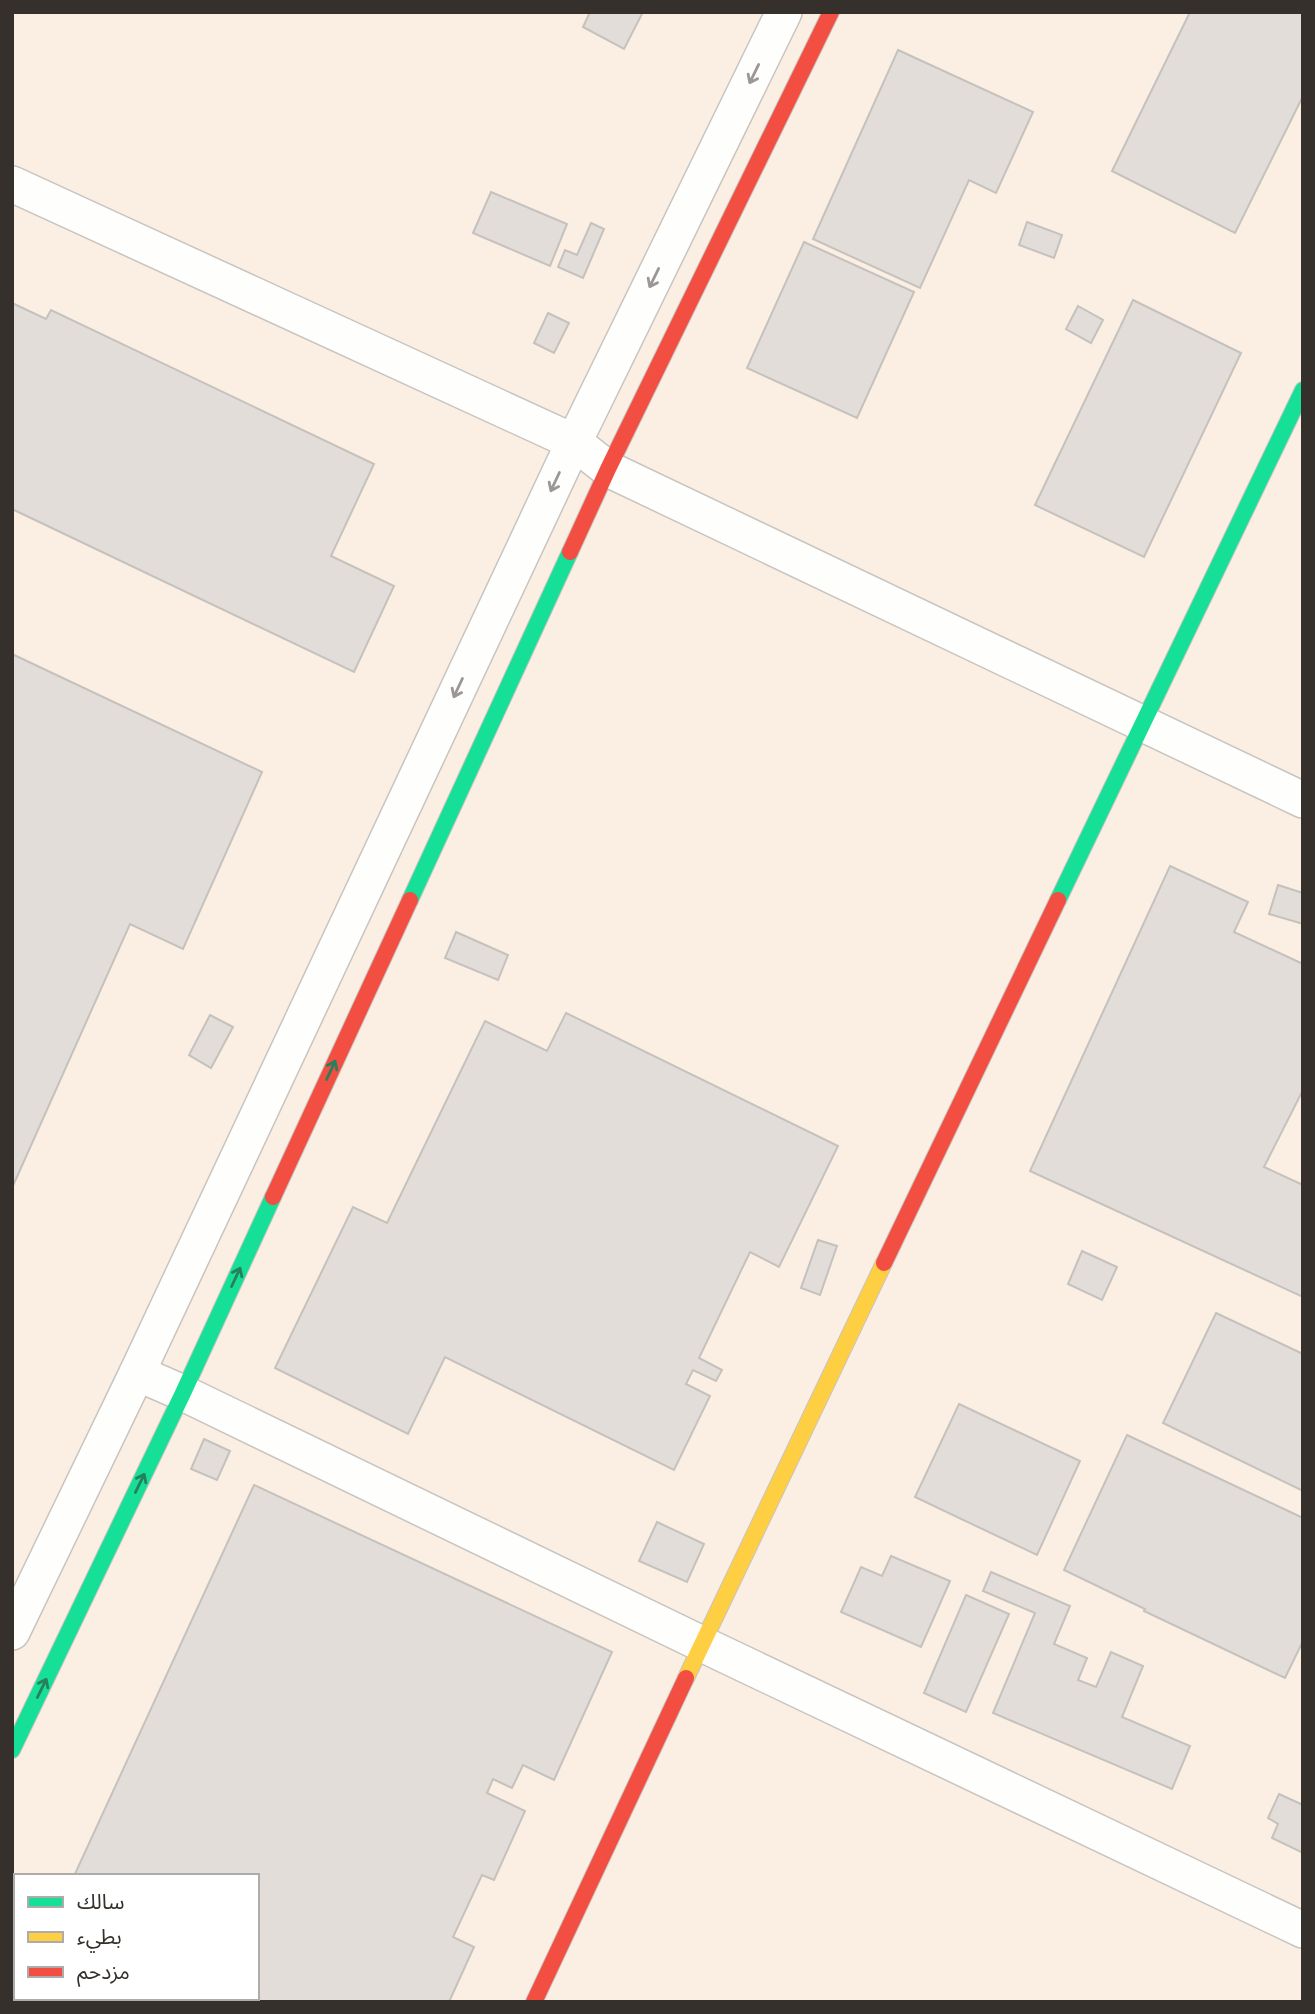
<svg xmlns="http://www.w3.org/2000/svg" width="1315" height="2014" viewBox="0 0 1315 2014" font-family="'Public Sans','Noto Sans Arabic',sans-serif">
	<style>
		.built { fill: #fbefe3; fill-rule: evenodd }
		.building { fill: #e2ddd9; stroke: #c5c1bd; stroke-width: 2 }
		.lines { fill: none; stroke-linecap: round; stroke-linejoin: round }
		.street-casing { stroke: #c8c4c0; stroke-width: 38 }
		.fast-casing { stroke: #c8c4c0; stroke-width: 18 }
		.slow-casing { stroke: #c8c4c0; stroke-width: 18 }
		.jam-casing { stroke: #c8c4c0; stroke-width: 18 }
		.street { stroke: #fefefd; stroke-width: 35 }
		.fast { stroke: #16e098; stroke-width: 16 }
		.slow { stroke: #ffcf43; stroke-width: 16 }
		.jam { stroke: #f24e42; stroke-width: 16 }
		.oneway { stroke: #9a9794 }
		.oneway2 { stroke: #277f5c }
	</style>
	<rect width="100%" height="100%" fill="#faf6f2"/>
	<path class="built" d="M12 12H1303V2002H12ZM16 1876H257V1998H16Z"/>
	<g class="building">
		<polygon points="590,12 643,12 624,49 583,27"/>
		<polygon points="1190,12 1303,12 1303,96 1235,233 1112,171"/>
		<polygon points="898,50 1033,112 996,193 969,180 920,288 813,239"/>
		<polygon points="491,192 567,224 550,266 473,233"/>
		<polygon points="1027,222 1062,235 1054,258 1019,245"/>
		<polygon points="591,223 604,229 583,278 558,267 565,250 577,255"/>
		<polygon points="804,242 914,292 857,418 747,368"/>
		<polygon points="1133,300 1241,353 1144,557 1035,505"/>
		<polygon points="12,303 46,319 51,310 374,464 331,556 394,586 354,672 12,509"/>
		<polygon points="1078,306 1103,320 1091,343 1066,329"/>
		<polygon points="548,313 569,323 554,353 534,343"/>
		<polygon points="12,654 262,772 183,949 130,924 12,1188"/>
		<polygon points="1170,866 1248,902 1234,932 1303,964 1303,1090 1264,1167 1303,1185 1303,1297 1030,1171"/>
		<polygon points="1278,885 1303,893 1303,924 1269,914"/>
		<polygon points="456,932 508,955 498,980 445,958"/>
		<polygon points="566,1013 838,1146 779,1267 750,1252 699,1358 722,1370 716,1381 693,1370 686,1384 710,1396 674,1470 445,1357 408,1434 275,1368 353,1207 387,1223 485,1021 547,1051"/>
		<polygon points="210,1015 233,1027 211,1068 189,1055"/>
		<polygon points="818,1240 837,1246 820,1295 801,1288"/>
		<polygon points="1082,1251 1117,1267 1102,1300 1068,1284"/>
		<polygon points="1216,1313 1303,1354 1303,1491 1163,1423"/>
		<polygon points="959,1404 1080,1461 1037,1555 915,1497"/>
		<polygon points="1127,1435 1303,1518 1303,1641 1285,1678 1144,1611 1145,1609 1064,1570"/>
		<polygon points="204,1439 230,1451 217,1480 191,1469"/>
		<polygon points="254,1485 612,1652 554,1780 523,1765 512,1788 493,1779 487,1793 525,1811 494,1880 482,1875 453,1937 474,1947 449,2002 197,2002 190,1998 257,1998 257,1876 74,1876"/>
		<polygon points="657,1522 704,1544 687,1582 639,1561"/>
		<polygon points="891,1556 950,1581 921,1647 841,1612 861,1567 882,1576"/>
		<polygon points="991,1572 1070,1606 1054,1644 1087,1658 1078,1680 1096,1687 1111,1652 1143,1666 1122,1717 1190,1746 1172,1789 993,1713 1035,1613 983,1591"/>
		<polygon points="966,1595 1009,1614 966,1712 924,1693"/>
		<polygon points="1279,1794 1303,1805 1303,1853 1272,1838 1278,1824 1268,1818"/>
	</g>
	<g class="lines">
		<g class="street-casing">
			<g id="street">
				<polyline points="12,184 574,442 608,469 1303,800"/>
				<polyline points="137,1373 183,1393 702,1644 1303,1930"/>
				<polyline points="12,1632 137,1373 574,442 784,12"/>
			</g>
		</g>
		<g class="fast-casing">
			<g id="fast">
				<polyline points="410,900 570,552"/>
				<polyline points="1058,900 1303,390"/>
				<polyline points="12,1750 183,1393 273,1197"/>
			</g>
		</g>
		<g class="slow-casing">
			<polyline id="slow" points="686,1678 884,1263"/>
		</g>
		<g class="jam-casing">
			<g id="jam">
				<polyline points="570,552 608,469 831,12"/>
				<polyline points="273,1197 410,900"/>
				<polyline points="884,1263 1058,900"/>
				<polyline points="534,2002 686,1678"/>
			</g>
		</g>
		<use href="#street" class="street"/>
		<use href="#fast" class="fast"/>
		<use href="#slow" class="slow"/>
		<use href="#jam" class="jam"/>
	</g>
	<defs><path id="oneway-shaft" d="M-6 0H5M1.5-3L5.5 0L1.5 3" fill="none" stroke-width="1.6" stroke-linecap="round" stroke-linejoin="round" transform="scale(1.75)"/></defs>
	<g class="oneway">
		<use href="#oneway-shaft" transform="translate(754 74) rotate(116)"/>
		<use href="#oneway-shaft" transform="translate(654 278) rotate(116)"/>
		<use href="#oneway-shaft" transform="translate(555 482) rotate(115)"/>
		<use href="#oneway-shaft" transform="translate(458 688) rotate(115)"/>
	</g>
	<g class="oneway2">
		<use href="#oneway-shaft" transform="translate(331 1070) rotate(-65)"/>
		<use href="#oneway-shaft" transform="translate(236 1277) rotate(-65)"/>
		<use href="#oneway-shaft" transform="translate(140 1483) rotate(-64)"/>
		<use href="#oneway-shaft" transform="translate(42 1688) rotate(-64)"/>
	</g>
	<rect width="1315" height="2014" fill="none" stroke="#35302b" stroke-width="28"/>
	<rect x="14" y="1874" width="245" height="126" fill="#ffffff" stroke="#aeacaa" stroke-width="2"/>
	<rect x="28" y="1897" width="35" height="10" fill="#16e098" stroke="#aeacaa" stroke-width="2"/>
	<text x="77" y="1909" font-size="21" fill="#35302b">سالك</text>
	<rect x="28" y="1932" width="35" height="10" fill="#ffcf43" stroke="#aeacaa" stroke-width="2"/>
	<text x="77" y="1944" font-size="21" fill="#35302b">بطيء</text>
	<rect x="28" y="1967" width="35" height="10" fill="#f24e42" stroke="#aeacaa" stroke-width="2"/>
	<text x="77" y="1979" font-size="21" fill="#35302b">مزدحم</text>
</svg>
